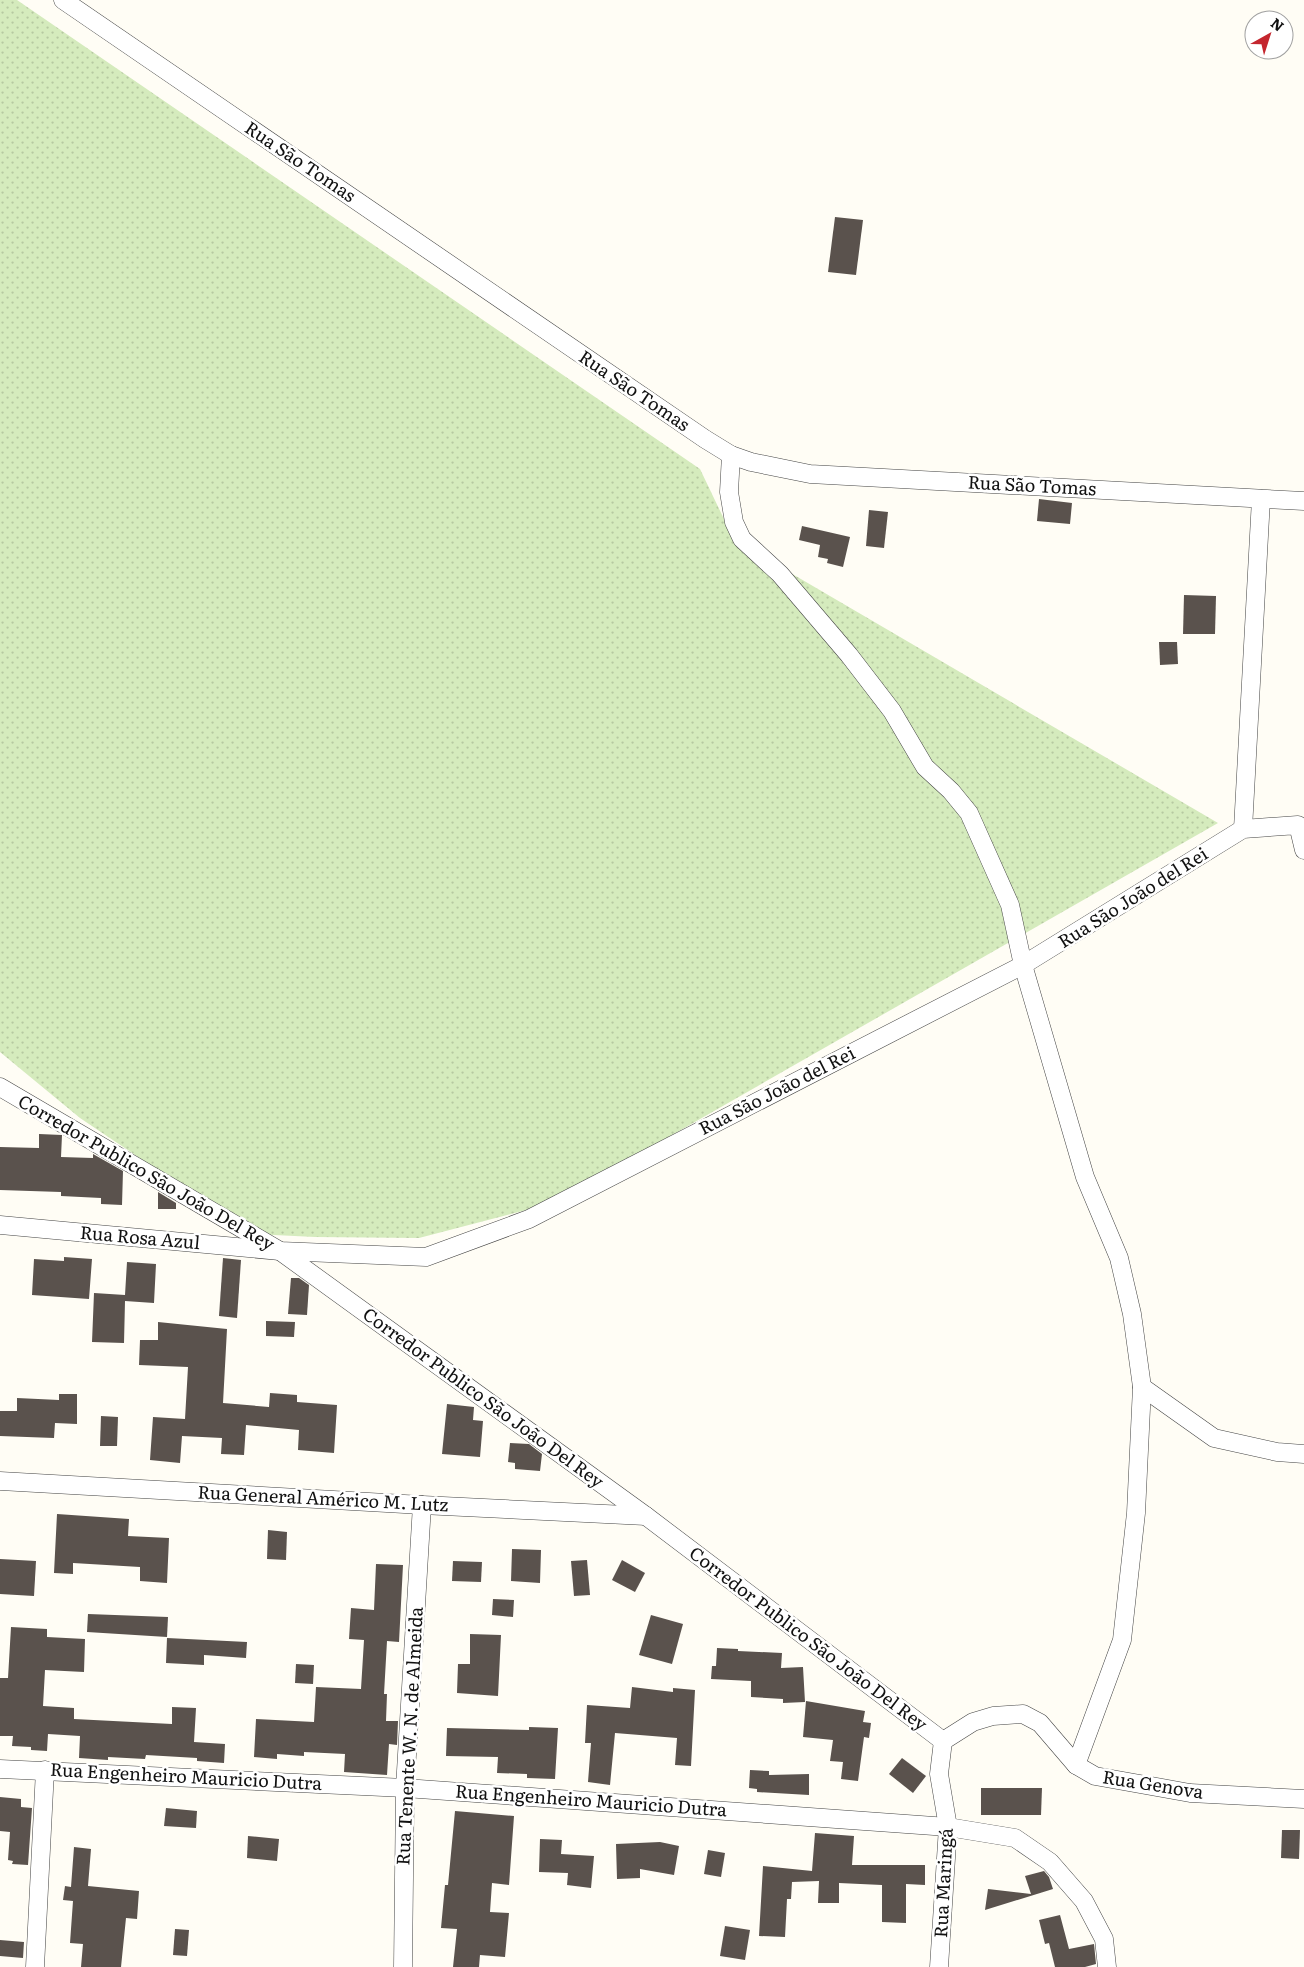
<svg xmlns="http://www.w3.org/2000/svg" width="1304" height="1967" viewBox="0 0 1304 1967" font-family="Literata,serif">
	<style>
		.grass { fill: url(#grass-dots) }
		.building { fill: #5a524d }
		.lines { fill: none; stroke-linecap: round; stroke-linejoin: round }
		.minor-casing { stroke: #444; stroke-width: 19 }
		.minor { stroke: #fff; stroke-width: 18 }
		.labels { text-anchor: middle; stroke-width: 5; stroke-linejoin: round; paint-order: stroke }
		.street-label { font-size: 18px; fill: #111; stroke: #fff }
	</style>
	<defs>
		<pattern id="grass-dots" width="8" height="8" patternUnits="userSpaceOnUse" patternTransform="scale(1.25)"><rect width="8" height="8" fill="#d5ebbd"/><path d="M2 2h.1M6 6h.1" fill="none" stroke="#b6c8a1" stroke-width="1.8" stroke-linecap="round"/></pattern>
	</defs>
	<rect width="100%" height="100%" fill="#fffdf5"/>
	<polygon class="grass" points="0,0 17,0 700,469 734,540 1218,823 553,1203 419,1238 315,1237 253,1234 80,1118 0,1052"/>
	<g class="building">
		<polygon points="835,217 863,220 856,275 828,272"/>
		<polygon points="1039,499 1072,503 1070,524 1037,521"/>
		<polygon points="869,510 888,512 884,548 866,546"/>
		<polygon points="802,526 850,537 843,567 827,563 828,559 818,557 820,545 799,540"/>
		<polygon points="1184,595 1216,596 1215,634 1183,634"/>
		<polygon points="1159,642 1177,642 1178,664 1160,665"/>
		<polygon points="39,1134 62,1135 61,1157 93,1158 93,1154 123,1171 122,1205 101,1204 101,1198 61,1196 61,1192 0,1190 0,1147 39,1148"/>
		<polygon points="158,1192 176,1203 176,1209 158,1209"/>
		<polygon points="64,1257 92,1259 89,1299 32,1295 34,1259 64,1261"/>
		<polygon points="223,1258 241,1260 237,1318 219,1316"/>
		<polygon points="127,1262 156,1264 154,1303 125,1301 124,1343 92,1342 94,1293 125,1295"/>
		<polygon points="291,1278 299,1278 309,1285 307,1315 288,1314"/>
		<polygon points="266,1321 295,1322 294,1337 266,1336"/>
		<polygon points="158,1322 227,1329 223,1403 269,1407 270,1393 297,1395 297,1402 337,1405 334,1453 298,1450 299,1430 246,1425 244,1455 221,1454 222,1438 182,1436 180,1463 150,1460 153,1417 185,1419 188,1367 139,1365 140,1340 158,1340"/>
		<polygon points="59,1394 77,1394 77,1424 55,1423 54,1438 0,1436 0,1411 17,1411 17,1398 59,1400"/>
		<polygon points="447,1404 474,1407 473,1420 483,1421 480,1457 442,1454"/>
		<polygon points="101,1416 118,1417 117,1446 100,1446"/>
		<polygon points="510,1443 529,1444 542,1454 540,1471 515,1469 515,1463 508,1462"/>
		<polygon points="57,1514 129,1519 128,1536 169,1538 167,1583 140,1581 140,1567 73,1563 73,1574 54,1573"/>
		<polygon points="268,1530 287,1532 286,1560 267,1559"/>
		<polygon points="512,1549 541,1550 540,1583 511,1581"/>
		<polygon points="0,1559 36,1561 34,1596 0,1594"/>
		<polygon points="587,1560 590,1595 574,1596 571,1561"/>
		<polygon points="622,1560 645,1573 635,1592 612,1580"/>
		<polygon points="453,1561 482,1562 481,1582 452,1581"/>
		<polygon points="376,1564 403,1565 399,1642 387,1641 384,1694 387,1694 386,1721 398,1721 397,1745 389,1744 387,1775 344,1772 345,1754 304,1752 304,1756 277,1754 277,1759 254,1757 256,1719 314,1722 316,1687 361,1689 364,1640 349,1639 351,1608 374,1610"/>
		<polygon points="493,1599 514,1600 513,1617 492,1615"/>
		<polygon points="88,1614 168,1617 167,1637 87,1632"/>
		<polygon points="651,1615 683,1624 672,1664 639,1655"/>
		<polygon points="11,1627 47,1629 47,1637 85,1639 84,1672 45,1670 43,1706 74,1708 74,1719 172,1724 172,1707 196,1708 194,1742 225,1744 224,1763 197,1761 197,1758 146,1755 145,1759 108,1757 108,1760 79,1758 80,1736 48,1734 47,1751 31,1750 31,1747 12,1746 13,1736 0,1736 0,1678 8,1678"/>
		<polygon points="470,1634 501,1635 498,1696 457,1693 458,1664 470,1664"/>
		<polygon points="167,1638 247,1642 246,1658 204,1655 204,1665 166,1663"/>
		<polygon points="717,1648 738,1649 738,1651 782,1653 781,1668 803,1667 805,1702 783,1703 783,1699 751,1697 751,1681 711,1679 712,1666 716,1666"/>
		<polygon points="296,1664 314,1665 313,1684 295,1683"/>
		<polygon points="632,1687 673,1692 673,1688 695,1690 691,1766 675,1765 677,1738 615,1733 610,1785 588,1782 591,1743 585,1743 587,1705 630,1708"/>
		<polygon points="806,1701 865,1711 863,1722 871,1723 869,1738 864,1737 858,1781 841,1779 843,1762 830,1761 833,1740 803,1737"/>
		<polygon points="529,1727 558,1728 555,1779 527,1778 527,1774 497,1773 498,1757 446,1756 447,1728 529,1730"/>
		<polygon points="902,1758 926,1776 913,1793 889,1774"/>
		<polygon points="750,1770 769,1771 769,1775 809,1774 809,1795 757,1792 757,1789 749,1788"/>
		<polygon points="981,1788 1042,1788 1041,1815 981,1815"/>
		<polygon points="0,1797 21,1799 21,1807 32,1808 28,1865 12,1864 13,1861 8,1860 10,1832 0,1831"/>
		<polygon points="166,1808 197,1811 196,1828 164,1826"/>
		<polygon points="455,1811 514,1816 509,1885 492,1883 490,1912 509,1913 505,1957 480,1955 479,1967 453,1967 457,1929 441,1928 445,1885 448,1885"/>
		<polygon points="1282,1830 1300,1830 1299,1859 1281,1858"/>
		<polygon points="815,1833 854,1836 852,1865 925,1865 925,1885 906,1884 906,1923 882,1922 882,1885 839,1883 839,1903 818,1903 819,1881 792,1882 791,1899 787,1899 785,1937 759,1936 763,1866 812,1871"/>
		<polygon points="248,1836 279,1839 277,1861 247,1858"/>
		<polygon points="540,1839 562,1840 561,1854 594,1856 591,1888 567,1885 568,1873 539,1872"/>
		<polygon points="660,1842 679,1846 674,1875 640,1869 640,1878 617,1879 616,1844"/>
		<polygon points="74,1847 91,1849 88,1886 139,1891 137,1919 126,1918 121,1967 81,1967 83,1944 70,1943 73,1901 63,1900 65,1886 71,1887"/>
		<polygon points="708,1850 725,1853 721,1877 704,1874"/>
		<polygon points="1044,1871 1049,1877 1053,1889 985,1910 988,1889 1031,1894 1025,1876"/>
		<polygon points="1060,1915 1069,1949 1094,1944 1096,1964 1085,1967 1055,1967 1049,1943 1045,1944 1039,1920"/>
		<polygon points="725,1926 750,1930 745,1960 720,1956"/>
		<polygon points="175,1929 189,1930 187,1956 173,1955"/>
		<polygon points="0,1940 24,1942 23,1958 0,1956"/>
	</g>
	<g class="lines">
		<g class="minor-casing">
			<g id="minor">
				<polyline points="63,0 705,439 731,455 751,462 810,474 1304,501"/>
				<polyline points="731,455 729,492 734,522 742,539 780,574 849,655 892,711 925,767 951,791 969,813 1010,905 1023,965 1085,1177 1119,1258 1132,1314 1142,1387 1136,1513 1122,1640 1076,1765"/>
				<polyline points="1243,829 1261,499"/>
				<polyline points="0,1087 280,1251 646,1516 943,1741"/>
				<polyline points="0,1225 280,1251 426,1257 529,1219 1023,965 1243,829 1298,825 1304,850"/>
				<polyline points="1142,1387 1214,1438 1277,1452 1304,1454"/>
				<polyline points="0,1481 422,1505 646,1516"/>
				<polyline points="943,1741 973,1722 993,1716 1023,1714 1040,1723 1076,1765 1095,1776 1190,1793 1304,1799"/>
				<polyline points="0,1769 405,1788 948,1827 1015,1838 1050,1862 1084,1901 1104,1939 1107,1967"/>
				<polyline points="35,1967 45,1770"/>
				<polyline points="403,1967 405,1788 422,1505"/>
				<polyline points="939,1967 948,1827 939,1774 943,1741"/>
			</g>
		</g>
		<use href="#minor" class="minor"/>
	</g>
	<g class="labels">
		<g class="street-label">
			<text transform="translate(300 162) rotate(34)" y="6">Rua São Tomas</text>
			<text transform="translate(634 391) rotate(34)" y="6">Rua São Tomas</text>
			<text transform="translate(1032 486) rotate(3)" y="6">Rua São Tomas</text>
			<text transform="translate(1133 898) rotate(-32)" y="6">Rua São João del Rei</text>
			<text transform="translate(777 1091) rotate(-27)" y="6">Rua São João del Rei</text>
			<text transform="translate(146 1173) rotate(30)" y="6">Corredor Publico São João Del Rey</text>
			<text transform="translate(140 1238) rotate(5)" y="6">Rua Rosa Azul</text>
			<text transform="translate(483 1398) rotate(36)" y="6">Corredor Publico São João Del Rey</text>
			<text transform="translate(323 1499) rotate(3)" y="6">Rua General Américo M. Lutz</text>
			<text transform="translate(808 1639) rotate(37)" y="6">Corredor Publico São João Del Rey</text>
			<text transform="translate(410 1736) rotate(-87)" y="6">Rua Tenente W. N. de Almeida</text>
			<text transform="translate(186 1777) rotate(3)" y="6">Rua Engenheiro Mauricio Dutra</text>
			<text transform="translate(1153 1785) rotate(9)" y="6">Rua Genova</text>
			<text transform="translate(591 1801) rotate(4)" y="6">Rua Engenheiro Mauricio Dutra</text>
			<text transform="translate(944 1883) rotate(-87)" y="6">Rua Maringá</text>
		</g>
	</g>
	<g transform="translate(1269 35) rotate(39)"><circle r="24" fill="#ffffff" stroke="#a0a0a0"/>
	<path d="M0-4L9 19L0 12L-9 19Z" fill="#c4262e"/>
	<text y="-8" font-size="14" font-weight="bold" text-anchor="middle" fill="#111111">N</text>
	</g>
</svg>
